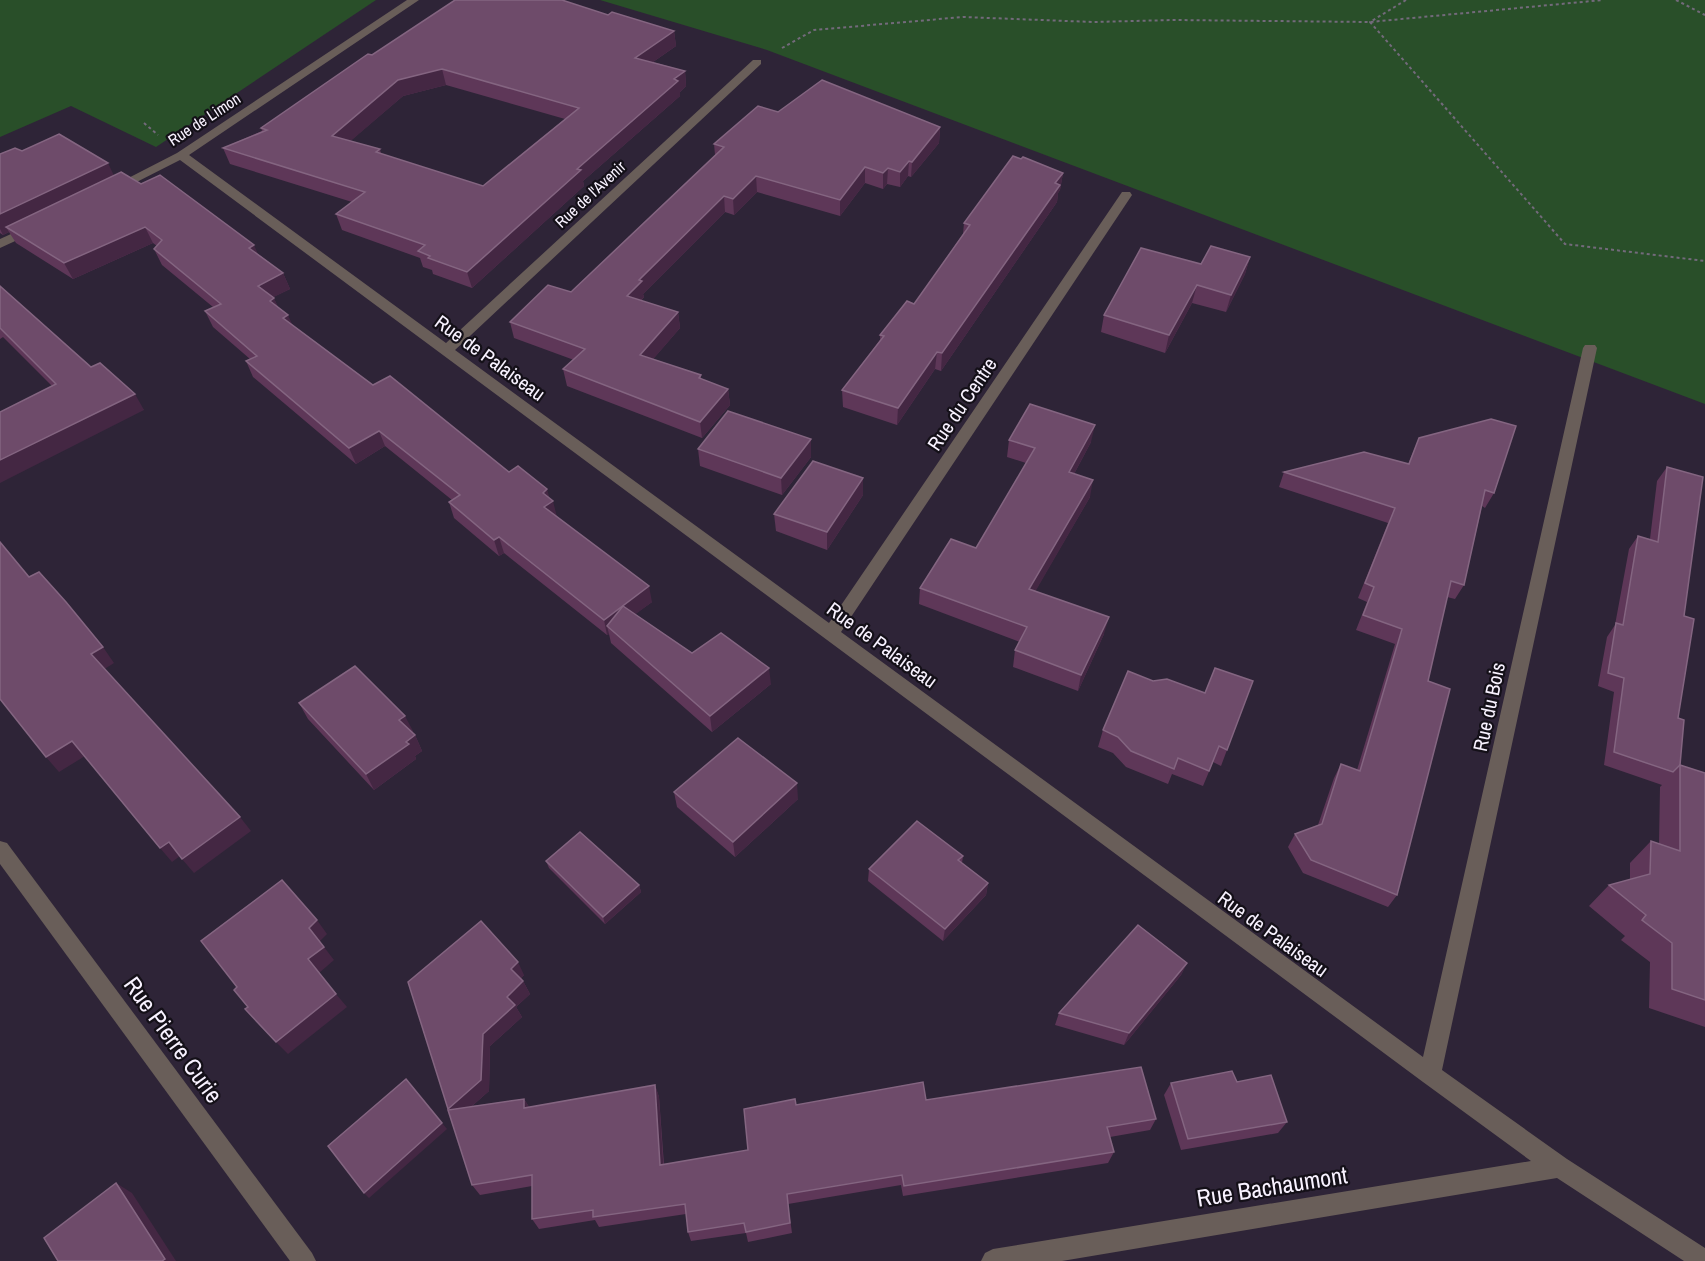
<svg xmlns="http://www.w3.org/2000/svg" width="1705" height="1261" viewBox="0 0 1705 1261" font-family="'Archivo Narrow',sans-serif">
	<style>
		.green { fill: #294f29 }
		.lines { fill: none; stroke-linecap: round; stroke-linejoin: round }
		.path { stroke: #736a7b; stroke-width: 2; stroke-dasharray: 3 3; stroke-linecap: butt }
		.minor { fill: #695e59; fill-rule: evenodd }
		.wall { fill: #5e3758; fill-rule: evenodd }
		.shaded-wall { fill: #442743 }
		.building { fill: #6e4b6a; stroke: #846581; stroke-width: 1.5; fill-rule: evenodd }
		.labels { text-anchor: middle; stroke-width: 4.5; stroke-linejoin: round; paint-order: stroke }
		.far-street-label { font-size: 16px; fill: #f8f2ff; stroke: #141018 }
		.street-label { font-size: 20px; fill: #f8f2ff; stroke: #141018 }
		.near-street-label { font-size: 24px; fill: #f8f2ff; stroke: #141018 }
	</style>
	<rect width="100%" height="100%" fill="#2e2437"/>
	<g class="green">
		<polygon points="0,0 376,0 156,147 71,106 0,137"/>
		<polygon points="600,0 1705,0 1705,404 767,50"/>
	</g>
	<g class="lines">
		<g class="path">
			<polyline points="1406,0 1370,22 1565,244 1705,261"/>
			<polyline points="1676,0 1705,15"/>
			<polyline points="782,48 814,30 963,17 1093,22 1173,20 1370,22 1603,0"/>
			<polyline points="144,123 158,135"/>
		</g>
		<g class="minor">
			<polygon points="407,0 419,0 189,155 446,343 753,60 761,60 761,64 455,350 829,623 1122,192 1130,192 1132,195 841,632 1423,1057 1583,348 1585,345 1595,345 1597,348 1442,1070 1567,1159 1705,1248 1705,1261 1684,1261 1557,1178 1062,1261 981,1261 985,1253 993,1249 1531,1161 1423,1082 180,160 117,192 113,193 107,189 177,153"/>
			<polygon points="33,224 37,225 37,231 0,248 0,239"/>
			<polygon points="0,841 7,843 312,1253 316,1261 290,1261 0,864"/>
		</g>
	</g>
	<g class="wall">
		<path d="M608 15 674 31 676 46 653 62 685 71 686 86 680 92V96L583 181 584 186 472 288 433 274 432 270 423 267 420 258 342 230 336 214 352 202 230 164 223 148 262 131 261 128 372 55ZM446 85 565 119 483 186 381 154 380 149 350 141 403 96Z"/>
		<polygon points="778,112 940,127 939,143 911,177 908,176 900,187 887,184 883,189 865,183 840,216 757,192 734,215 725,212 643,294 644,297 641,301 678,312 680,328 653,359 701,375 701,379 728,389 730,405 702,438 567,386 563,369 574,360 514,338 510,322 571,292 715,155 714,144"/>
		<polygon points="22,151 114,175 258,254 283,273 290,289 273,297 278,307 293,326 373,385 549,498 557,517 652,602 635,614 692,653 771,684 712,732 611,643 609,634 607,635 504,553 499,556 454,518 449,502 452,500 385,446 356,464 253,377 246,361 250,359 213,327 205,311 213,307 162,265 154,249 157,246 153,243 73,279 16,243 9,232 3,235 0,233 0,154"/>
		<polygon points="1063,173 1060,190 1058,193 1057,202 941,371 935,369 897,425 843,407 842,390 880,340 880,335 914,304 963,234 964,223"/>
		<polygon points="1250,257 1245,274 1226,312 1192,303 1165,353 1101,332 1104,315 1201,264"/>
		<polygon points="0,286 91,367 144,410 52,386 3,337 0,339"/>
		<polygon points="1419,438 1494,493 1485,508 1482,506 1464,585 1455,599 1447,597 1428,681 1397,895 1388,907 1303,873 1288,847 1295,834 1318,825 1334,778 1341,764 1357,770 1395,644 1356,630 1367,602 1358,598 1388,523 1279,487 1284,472 1408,464"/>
		<polygon points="811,439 811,457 782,495 700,466 698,449"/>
		<polygon points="1009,440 1091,442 1074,474 1090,497 1035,591 1104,634 1078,691 1013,667 1015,650 1020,642 919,604 920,588 976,548 1026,463 1007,457"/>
		<polygon points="1667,467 1684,616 1678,718 1680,765 1705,773 1705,1027 1649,1008 1650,962 1621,940 1625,936 1589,906 1609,885 1630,880 1630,863 1651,841 1659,844 1660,787 1662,785 1604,765 1614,692 1598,686 1607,637 1615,625 1629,549 1638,536 1650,539 1657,481"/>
		<polygon points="863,478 863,495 827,550 776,531 774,514"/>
		<polygon points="1128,671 1227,750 1221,766 1213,762 1203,786 1172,774 1168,784 1126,767 1113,753 1098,747 1103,730"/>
		<polygon points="299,703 413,731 412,732 415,735 422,751 415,756 416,759 374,790 308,719"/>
		<polygon points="674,792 798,799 735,857 677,807"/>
		<polygon points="963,856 962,863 988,883 986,895 943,941 868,881 869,869"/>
		<polygon points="546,861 639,885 641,892 605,924 549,868"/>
		<polygon points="1187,963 1181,975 1124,1045 1055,1025 1059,1013"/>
		<polygon points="524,975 521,978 523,981 530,994 516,1007 522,1017 490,1046 489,1091 472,1106 524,1099 529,1107 655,1085 659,1097 664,1165 748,1150 796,1105 926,1100 1156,1119 1150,1130 1110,1137 1114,1152 1108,1163 903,1196 901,1185 788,1204 792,1233 748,1242 746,1233 691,1241 688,1232 686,1214 599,1227 595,1220 539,1229 532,1219 532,1186 480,1195 472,1185 408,982"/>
		<polygon points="1237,1082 1287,1122 1278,1133 1181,1150 1164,1095 1171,1083"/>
	</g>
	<g class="shaded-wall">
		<polygon points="674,31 676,46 637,73 635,58"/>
		<polygon points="442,69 446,85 403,96 338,152 332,136 398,80"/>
		<polygon points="685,71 686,86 680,92 680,96 583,181 584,186 472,288 467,272 577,169 674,79"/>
		<polygon points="940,127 939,143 911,177 912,162"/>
		<polygon points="909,161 908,176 900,187 900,172"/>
		<polygon points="108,163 116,180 6,227 9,232 3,235 0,229 0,214"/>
		<polygon points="865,167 865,183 840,216 840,200"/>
		<polygon points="888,168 887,184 883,189 883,173"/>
		<polygon points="1063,173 1060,190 1058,193 1057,202 941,371 942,353"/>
		<polygon points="756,176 757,192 734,215 733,199"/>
		<polygon points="724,196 725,212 643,294 644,297 629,312 627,296 639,280"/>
		<polygon points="145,227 153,243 73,279 64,263"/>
		<polygon points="254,245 261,261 249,248"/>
		<polygon points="1250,257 1245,274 1226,312 1231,295"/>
		<polygon points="283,273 290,289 264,302 258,286"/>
		<polygon points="1197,285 1192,303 1165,353 1169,335"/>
		<polygon points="274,298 281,314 270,301"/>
		<polygon points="678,312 680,328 643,371 640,355"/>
		<polygon points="288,315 295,331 283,318"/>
		<polygon points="937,352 935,369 897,425 898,408"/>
		<polygon points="728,389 730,405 702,438 700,422"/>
		<polygon points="135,394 144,410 0,483 0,460"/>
		<polygon points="1095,425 1091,442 1066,489 1069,472"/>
		<polygon points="379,431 385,446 356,464 349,448"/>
		<polygon points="811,439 811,457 782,495 781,478"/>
		<polygon points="863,478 863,495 827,550 827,532"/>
		<polygon points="1093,480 1090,497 1027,606 1029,589"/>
		<polygon points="547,489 551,503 553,501 557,517 548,523 544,507 543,493"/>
		<polygon points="499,537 504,553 499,556 494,540"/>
		<polygon points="649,586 652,602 613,631 607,626 609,634 607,635 604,620"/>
		<polygon points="1109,617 1104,634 1078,691 1081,675"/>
		<polygon points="103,647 114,663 103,670 91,654"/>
		<polygon points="769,668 771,684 712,732 710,716"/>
		<polygon points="405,716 413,731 407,736 399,720"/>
		<polygon points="415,735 422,751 415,756 416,759 374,790 366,774"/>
		<polygon points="72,741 85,756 59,772 46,757"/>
		<polygon points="797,783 798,799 735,857 733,842"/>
		<polygon points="240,817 251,831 194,873 182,859"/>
		<polygon points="169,842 180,856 172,862 160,848"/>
		<polygon points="988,883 986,895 943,941 945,929"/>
		<polygon points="639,885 641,892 605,924 603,917"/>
		<polygon points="317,920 327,934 319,942 309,928"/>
		<polygon points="324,947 334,960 319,973 308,959"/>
		<polygon points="518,962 524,975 518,982 511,969"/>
		<polygon points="1187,963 1181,975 1124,1045 1129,1033"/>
		<polygon points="523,981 530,994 516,1007 522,1017 490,1046 489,1091 456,1120 448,1109 483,1034 507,997"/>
		<polygon points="336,994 347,1007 288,1054 276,1042"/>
		<polygon points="655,1085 659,1097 664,1176 660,1165"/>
		<polygon points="524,1099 531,1110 524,1108"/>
		<polygon points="442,1123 447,1129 369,1198 364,1193"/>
		<polygon points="116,1183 132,1193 176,1261 162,1261"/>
	</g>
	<g class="building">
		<path d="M455 0H562L608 15 612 12 674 31 635 58 685 71 674 79 678 81 577 169 581 170 467 272 428 258 430 256 418 251 425 245 336 214 365 192 223 148 267 130 261 128 368 54 372 55ZM442 69 579 108 483 186 376 152 380 149 332 136 398 80Z"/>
		<polygon points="822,80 940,127 912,162 909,161 900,172 888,168 883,173 865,167 840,200 756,176 733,199 724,196 639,280 642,281 627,296 678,312 640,355 701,375 699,378 728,389 700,422 563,369 585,349 510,322 548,285 571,292 724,147 714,144 758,106 778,112"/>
		<polygon points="59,134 108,163 0,214 0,154 15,148 22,151"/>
		<polygon points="1013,156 1021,159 1023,157 1063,173 1055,183 1060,185 942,353 937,352 898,408 842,390 884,336 880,335 907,301 914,304 970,225 964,223"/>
		<polygon points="121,172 141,184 160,175 254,245 249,248 283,273 258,286 274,298 270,301 288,315 283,318 373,385 390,376 509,472 518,466 547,489 543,493 553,501 544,507 649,586 604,620 499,537 494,540 449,502 460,495 379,431 349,448 246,361 257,356 205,311 221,304 154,249 162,240 145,227 64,263 6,227"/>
		<polygon points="1211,246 1250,257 1231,295 1197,285 1169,335 1104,315 1141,248 1201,264"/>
		<polygon points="0,286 91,367 100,363 135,394 0,460 0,412 56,384 0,328"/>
		<polygon points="1030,404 1095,425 1069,472 1093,480 1029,589 1109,617 1081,675 1015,650 1027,627 920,588 951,539 976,548 1035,448 1009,440"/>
		<polygon points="728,411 811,439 781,478 698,449"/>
		<polygon points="1491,419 1516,426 1494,493 1485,490 1464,585 1451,581 1428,681 1450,689 1397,895 1311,860 1295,834 1322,824 1341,764 1360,771 1402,629 1363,615 1374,587 1365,583 1395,508 1284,472 1364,452 1409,464 1419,438"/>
		<polygon points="813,461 863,478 827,532 774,514"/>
		<polygon points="1667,467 1703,477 1684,616 1694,619 1678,718 1684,720 1680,765 1673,772 1614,752 1624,678 1608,673 1616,623 1623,625 1638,536 1658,542"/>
		<polygon points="0,542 29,577 39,572 66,602 103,647 91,654 240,817 182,859 169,842 160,848 72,741 46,757 0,699"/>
		<polygon points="623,606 692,653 721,633 769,668 710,716 607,626"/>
		<polygon points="355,666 405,716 399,720 415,735 406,742 409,744 366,774 299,703"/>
		<polygon points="1215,668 1253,681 1227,750 1219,746 1209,771 1178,758 1174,769 1131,751 1118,737 1103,730 1128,671 1153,681 1167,679 1205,693"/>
		<polygon points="738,738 797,783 733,842 674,792"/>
		<polygon points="1680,765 1705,773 1705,1000 1672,989 1672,943 1642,920 1646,915 1609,885 1650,874 1651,841 1680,851"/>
		<polygon points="917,821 963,856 958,860 988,883 945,929 869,869"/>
		<polygon points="580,832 639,885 603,917 546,861"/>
		<polygon points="282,880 317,920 309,928 324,947 308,959 336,994 276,1042 245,1009 248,1007 234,990 237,987 201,941"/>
		<polygon points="481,921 518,962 511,969 523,981 507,997 515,1005 483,1034 481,1080 448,1109 408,982"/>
		<polygon points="1138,925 1187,963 1129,1033 1059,1013"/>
		<polygon points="1141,1067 1156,1119 1107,1127 1114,1152 904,1186 902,1175 787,1194 790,1223 746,1232 744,1223 688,1232 685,1204 593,1217 593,1210 532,1219 532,1175 472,1185 448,1110 524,1099 524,1108 655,1085 660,1165 748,1150 744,1109 795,1099 796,1105 923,1082 926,1100"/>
		<polygon points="1232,1071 1237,1082 1271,1075 1287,1122 1188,1139 1171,1083"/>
		<polygon points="406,1079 442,1123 364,1193 328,1146"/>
		<polygon points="116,1183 165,1259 162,1261 58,1261 44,1238"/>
	</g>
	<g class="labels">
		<g class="far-street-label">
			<text transform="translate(204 119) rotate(-33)" y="6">Rue de Limon</text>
			<text transform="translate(590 194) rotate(-43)" y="6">Rue de l'Avenir</text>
		</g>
		<g class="street-label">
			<text transform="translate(490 358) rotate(36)" y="7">Rue de Palaiseau</text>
			<text transform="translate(962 404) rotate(-56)" y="7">Rue du Centre</text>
			<text transform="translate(882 645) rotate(36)" y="7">Rue de Palaiseau</text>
			<text transform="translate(1489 707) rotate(-78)" y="7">Rue du Bois</text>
			<text transform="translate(1273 934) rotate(36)" y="7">Rue de Palaiseau</text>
		</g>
		<g class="near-street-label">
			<text transform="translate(173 1040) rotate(54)" y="8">Rue Pierre Curie</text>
			<text transform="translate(1272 1187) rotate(-9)" y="8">Rue Bachaumont</text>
		</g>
	</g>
</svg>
